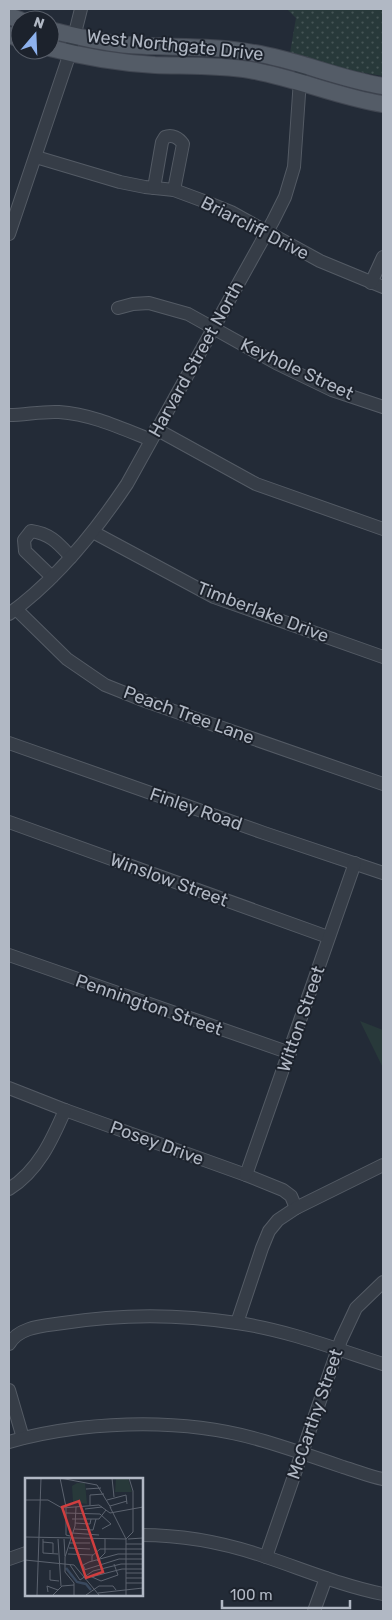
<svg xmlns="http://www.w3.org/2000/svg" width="392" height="1620" viewBox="0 0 392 1620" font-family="Rubik,sans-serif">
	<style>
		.park { fill: url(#park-dots) }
		.garden { fill: #28393a }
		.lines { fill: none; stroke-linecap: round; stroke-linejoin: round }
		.minor-casing { stroke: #545b65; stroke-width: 14 }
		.major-casing { stroke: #404651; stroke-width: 18 }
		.minor { stroke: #363d47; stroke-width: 12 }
		.major { stroke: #545c67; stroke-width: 16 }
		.labels { text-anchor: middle; stroke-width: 4; stroke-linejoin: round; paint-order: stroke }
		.street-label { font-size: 18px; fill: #b1b8c4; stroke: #1c222c }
		.inset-river { fill: none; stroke: #3a495e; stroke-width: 2.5 }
		.inset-road { fill: none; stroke: #5c636f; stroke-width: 1 }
		.view { fill: #d03e3f; fill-opacity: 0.15; stroke: #d03e3f; stroke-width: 2.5 }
		.inset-edge { fill: none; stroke: #b1b8c4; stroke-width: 2.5 }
	</style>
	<defs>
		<pattern id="park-dots" width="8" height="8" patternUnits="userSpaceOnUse" patternTransform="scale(1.25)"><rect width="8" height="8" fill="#28393a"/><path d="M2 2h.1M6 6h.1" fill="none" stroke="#455455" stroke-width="1.8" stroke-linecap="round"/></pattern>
	</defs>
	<rect width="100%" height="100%" fill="#232b37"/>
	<polygon class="park" points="287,9 383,9 383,76 347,70 290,53 296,18"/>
	<polygon class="garden" points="360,1021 383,1030 383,1068"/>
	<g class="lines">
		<g class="minor-casing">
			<g id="minor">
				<polyline points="36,157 120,182 145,187 174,190 201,200 231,212 320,261 383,287"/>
				<path d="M154 188 162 142 165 137C172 134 179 138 183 144L174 190"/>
				<polyline points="9,234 70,53 81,9"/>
				<polyline points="371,283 383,257"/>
				<polyline points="118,308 133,304 149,303 188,314 276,363 332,390 383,407"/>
				<path d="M9 415C25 415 42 411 59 412 91 414 121 428 151 440"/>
				<polyline points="156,429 256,484 383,529"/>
				<polyline points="93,532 214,597 383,657"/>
				<path d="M52 577 25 551 24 540 31 531C51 534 58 543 71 557"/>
				<polyline points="16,609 67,659 105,685 145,701 383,784"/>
				<path d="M9 614C56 580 95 532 127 484L273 221 285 197 294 167 301 65"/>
				<polyline points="9,743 264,833 383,873"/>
				<polyline points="9,822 328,937"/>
				<polyline points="9,955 290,1053"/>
				<polyline points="9,1088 65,1110 246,1175 283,1190 291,1196 296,1208"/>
				<polyline points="246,1175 355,863"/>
				<path d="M9 1189C38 1171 52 1140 65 1110"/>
				<polyline points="237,1323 262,1248 269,1231 278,1220 296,1208 383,1165"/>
				<path d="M9 1344C20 1326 44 1326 63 1323 120 1314 180 1314 237 1323 287 1330 336 1349 383 1364"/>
				<polyline points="9,1390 23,1438"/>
				<path d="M9 1442C32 1435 56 1431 79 1428 141 1421 204 1423 264 1441 291 1449 317 1458 343 1467 357 1471 370 1477 383 1479"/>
				<path d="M141 1535C184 1535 226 1543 266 1557 305 1570 343 1586 383 1594"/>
				<polyline points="266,1557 341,1340 356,1308 383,1282"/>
				<polyline points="9,1559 26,1553"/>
				<polyline points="314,1611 326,1578"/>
			</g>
		</g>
		<g class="major-casing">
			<g id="major">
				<polyline points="9,16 20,20"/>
				<path d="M50 30C76 36 102 43 129 45 171 48 213 45 254 53 298 60 339 79 383 86"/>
				<polyline points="9,35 20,39"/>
				<path d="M50 48C84 57 120 63 155 65 187 66 219 65 250 70 296 78 338 97 383 104"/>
			</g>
		</g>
		<use href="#minor" class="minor"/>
		<use href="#major" class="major"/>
	</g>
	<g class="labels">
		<g class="street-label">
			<text transform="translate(175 45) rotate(6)" y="6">West Northgate Drive</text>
			<text transform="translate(255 228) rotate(27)" y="6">Briarcliff Drive</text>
			<text transform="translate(196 359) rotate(-61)" y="6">Harvard Street North</text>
			<text transform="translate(297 369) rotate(25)" y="6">Keyhole Street</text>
			<text transform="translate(263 612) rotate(21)" y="6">Timberlake Drive</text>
			<text transform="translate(189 715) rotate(20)" y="6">Peach Tree Lane</text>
			<text transform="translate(196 809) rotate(19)" y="6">Finley Road</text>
			<text transform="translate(169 880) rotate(20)" y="6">Winslow Street</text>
			<text transform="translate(149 1005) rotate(19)" y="6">Pennington Street</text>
			<text transform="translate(301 1019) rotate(-71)" y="6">Witton Street</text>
			<text transform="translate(157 1143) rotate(20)" y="6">Posey Drive</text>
			<text transform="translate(315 1414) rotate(-71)" y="6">McCarthy Street</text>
		</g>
	</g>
	<g transform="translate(25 1478)">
		<rect width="118" height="118" fill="#232b37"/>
		<path d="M91 0H103L107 14H90ZM52 5H60L62 26 48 24 47 8Z" fill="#28393a"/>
		<path class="inset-river" d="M41 90 52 104 61 106 66 112"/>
		<path class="inset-road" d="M35 0 72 7 86 30M35 0 41 29V57L45 58M87 0 89 19M61 11 76 10M0 22H23L37 30 74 27 85 35 118 29M82 22 101 17 102 26M65 27V17L79 16M85 28 102 23M0 29V55M60 31 77 29M41 35 75 36 86 46 77 51M47 41H74L81 32M50 45 65 46 66 41M49 51 68 52 71 41M47 55 74 57M0 59 101 61 85 29M18 61V75L33 76M33 61 36 108M39 61 40 78M101 61 108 54V13L104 0M101 61V117M103 61 118 60M18 64 28 65V75M44 65H65M101 66H118M44 70 65 71M43 76 68 77M0 82 49 87 74 117M67 83V78L75 71H118M72 83 80 75V61M45 87 55 102 68 93 96 86H118M60 91 58 87 64 84 93 76H118M25 92V102L34 103M59 92 94 81H118M101 95H118M66 99 97 91H118M67 99 76 103 93 97 89 86M101 100H118M101 105H118M23 114 22 108 33 112M73 115 118 110M12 117 16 0M28 117 37 108 49 107M49 117V105L40 94V79L50 48 51 29M61 117 74 108H88L91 112"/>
		<path class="view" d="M54 23 78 94 61 100 37 29Z"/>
		<rect width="118" height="118" class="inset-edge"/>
	</g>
	<rect width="392" height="1620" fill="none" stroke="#b1b8c4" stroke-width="20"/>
	<g transform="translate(35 35) rotate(19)"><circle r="24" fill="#1c222c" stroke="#585e69"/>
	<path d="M0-4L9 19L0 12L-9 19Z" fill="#8db1ed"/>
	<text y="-8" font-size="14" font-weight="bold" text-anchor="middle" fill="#b1b8c4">N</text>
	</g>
	<path d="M222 1600v8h128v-8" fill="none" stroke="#b1b8c4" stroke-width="2.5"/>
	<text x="230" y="1600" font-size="15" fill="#b1b8c4" stroke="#1c222c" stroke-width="4" paint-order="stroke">100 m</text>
</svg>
